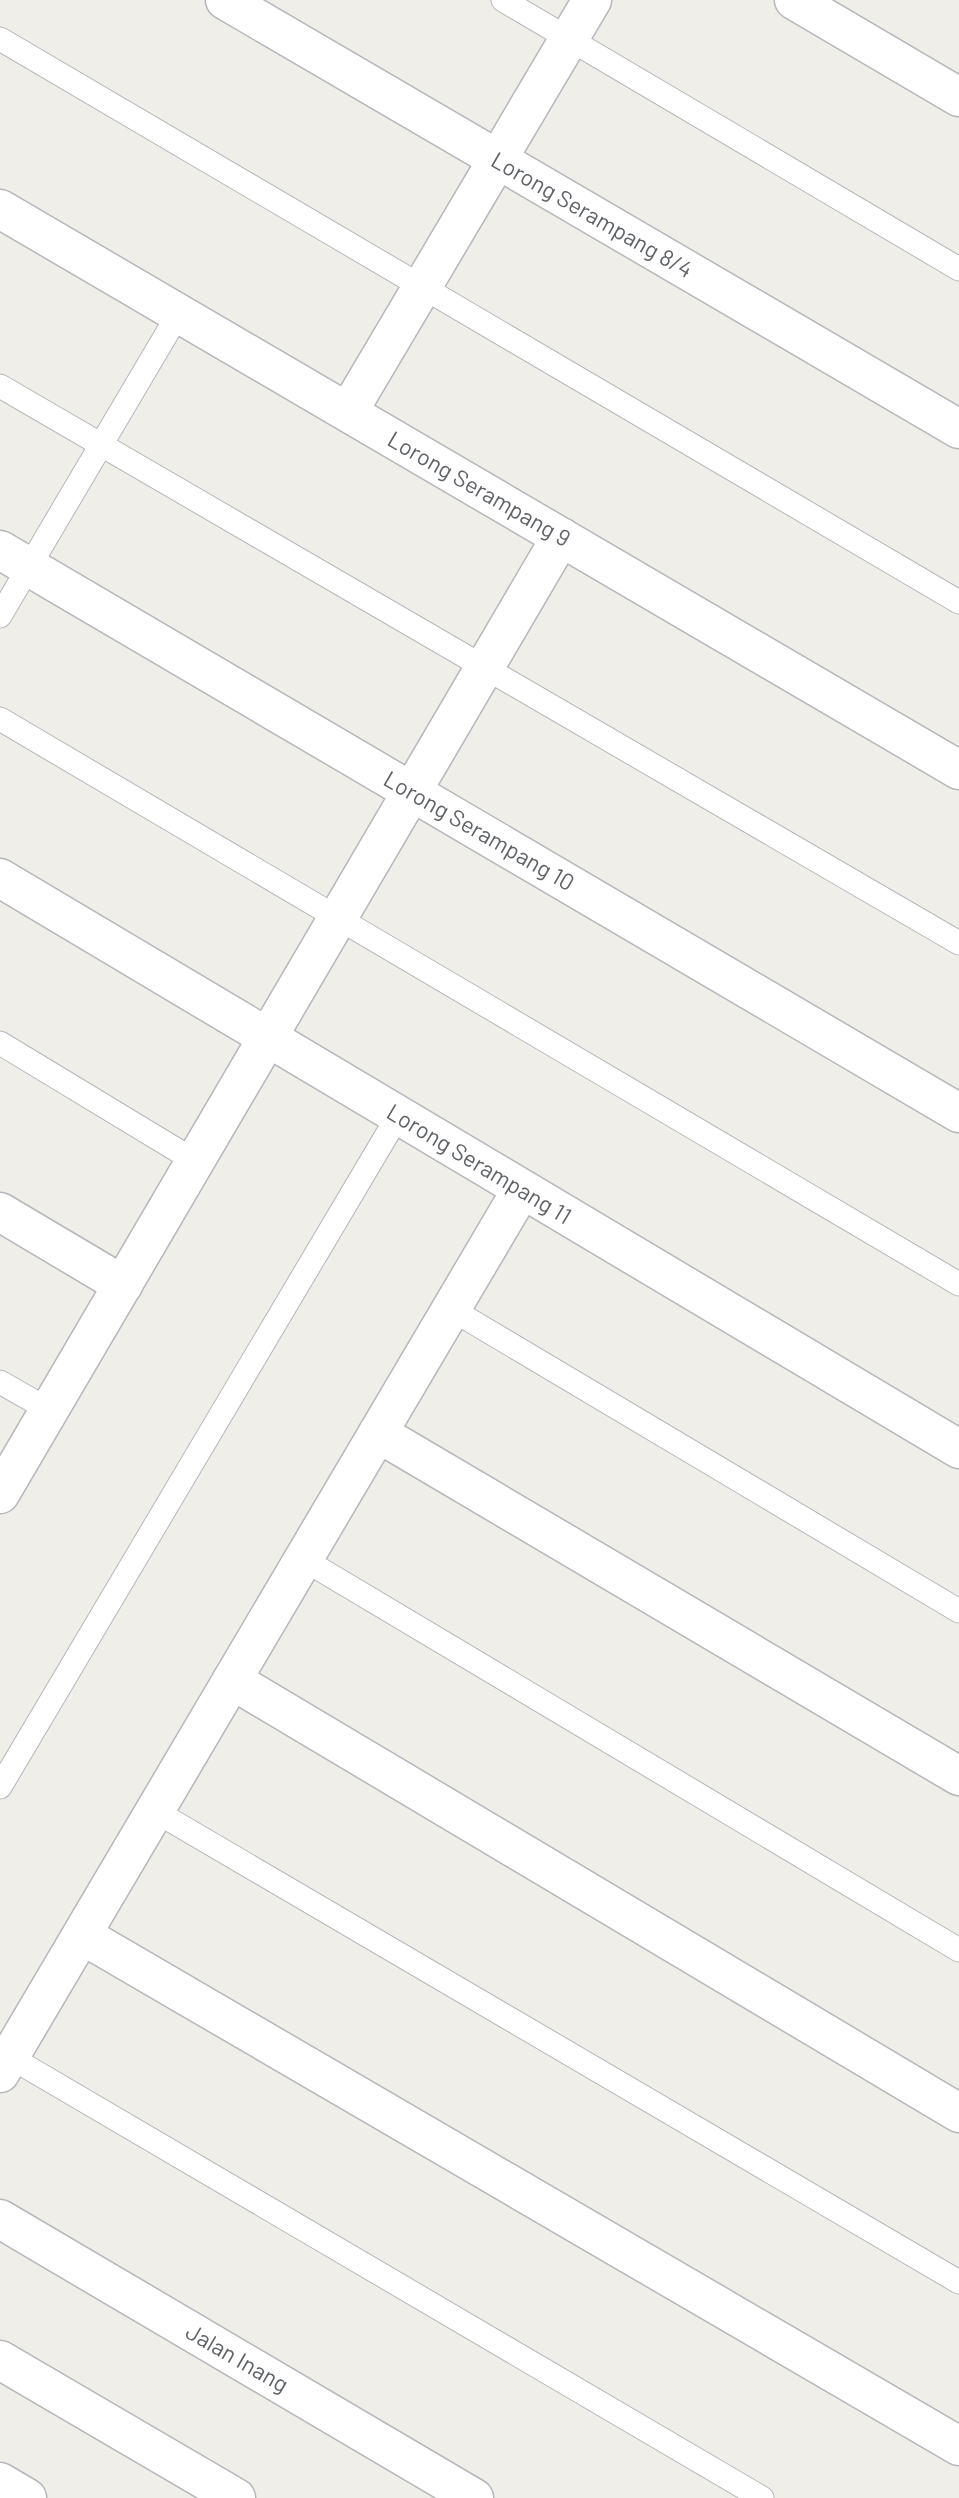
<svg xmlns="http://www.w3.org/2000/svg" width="959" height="2498" viewBox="0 0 959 2498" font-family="Barlow,sans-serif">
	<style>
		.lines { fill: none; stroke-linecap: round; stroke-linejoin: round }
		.lane-casing { stroke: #b5b7bb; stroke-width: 25 }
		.street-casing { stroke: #b5b7bb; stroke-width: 41 }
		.lane { stroke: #fff; stroke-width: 23 }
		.street { stroke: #fff; stroke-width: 38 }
		.labels { text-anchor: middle; stroke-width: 5; stroke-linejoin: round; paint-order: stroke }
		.street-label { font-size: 23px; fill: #5f6266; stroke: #fff }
	</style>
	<rect width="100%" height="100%" fill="#efeee8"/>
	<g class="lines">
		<g class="lane-casing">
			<g id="lane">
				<polyline points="503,0 959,269"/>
				<polyline points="0,39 959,602"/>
				<polyline points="0,386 959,943"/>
				<polyline points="0,616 179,313"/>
				<polyline points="0,719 959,1284"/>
				<polyline points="0,1043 195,1161"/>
				<polyline points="451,1309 959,1611"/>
				<polyline points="0,1382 49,1410"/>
				<polyline points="303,1559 959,1950"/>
				<polyline points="0,1787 398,1116"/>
				<polyline points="155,1811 959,2282"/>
				<polyline points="10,2057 762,2498"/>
			</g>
		</g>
		<g class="street-casing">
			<g id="street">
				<polyline points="225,0 959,429"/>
				<polyline points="794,0 959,97"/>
				<polyline points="0,209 959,770"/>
				<polyline points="348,412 592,0"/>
				<polyline points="0,550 959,1113"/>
				<polyline points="0,878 959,1449"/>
				<polyline points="0,1212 123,1285"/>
				<polyline points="378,1433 959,1776"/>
				<polyline points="0,1494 561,537"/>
				<polyline points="232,1680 959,2113"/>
				<polyline points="82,1935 959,2446"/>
				<polyline points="0,2073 522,1189"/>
				<polyline points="0,2219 474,2498"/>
				<polyline points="0,2360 236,2498"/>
				<polyline points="0,2482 27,2498"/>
			</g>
		</g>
		<use href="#lane" class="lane"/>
		<use href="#street" class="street"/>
	</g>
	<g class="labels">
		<g class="street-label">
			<text transform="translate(592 215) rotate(30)" y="8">Lorong Serampang 8/4</text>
			<text transform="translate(479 489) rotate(30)" y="8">Lorong Serampang 9</text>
			<text transform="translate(479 831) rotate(30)" y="8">Lorong Serampang 10</text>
			<text transform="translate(479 1164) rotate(31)" y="8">Lorong Serampang 11</text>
			<text transform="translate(237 2358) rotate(30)" y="8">Jalan Inang</text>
		</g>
	</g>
</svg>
